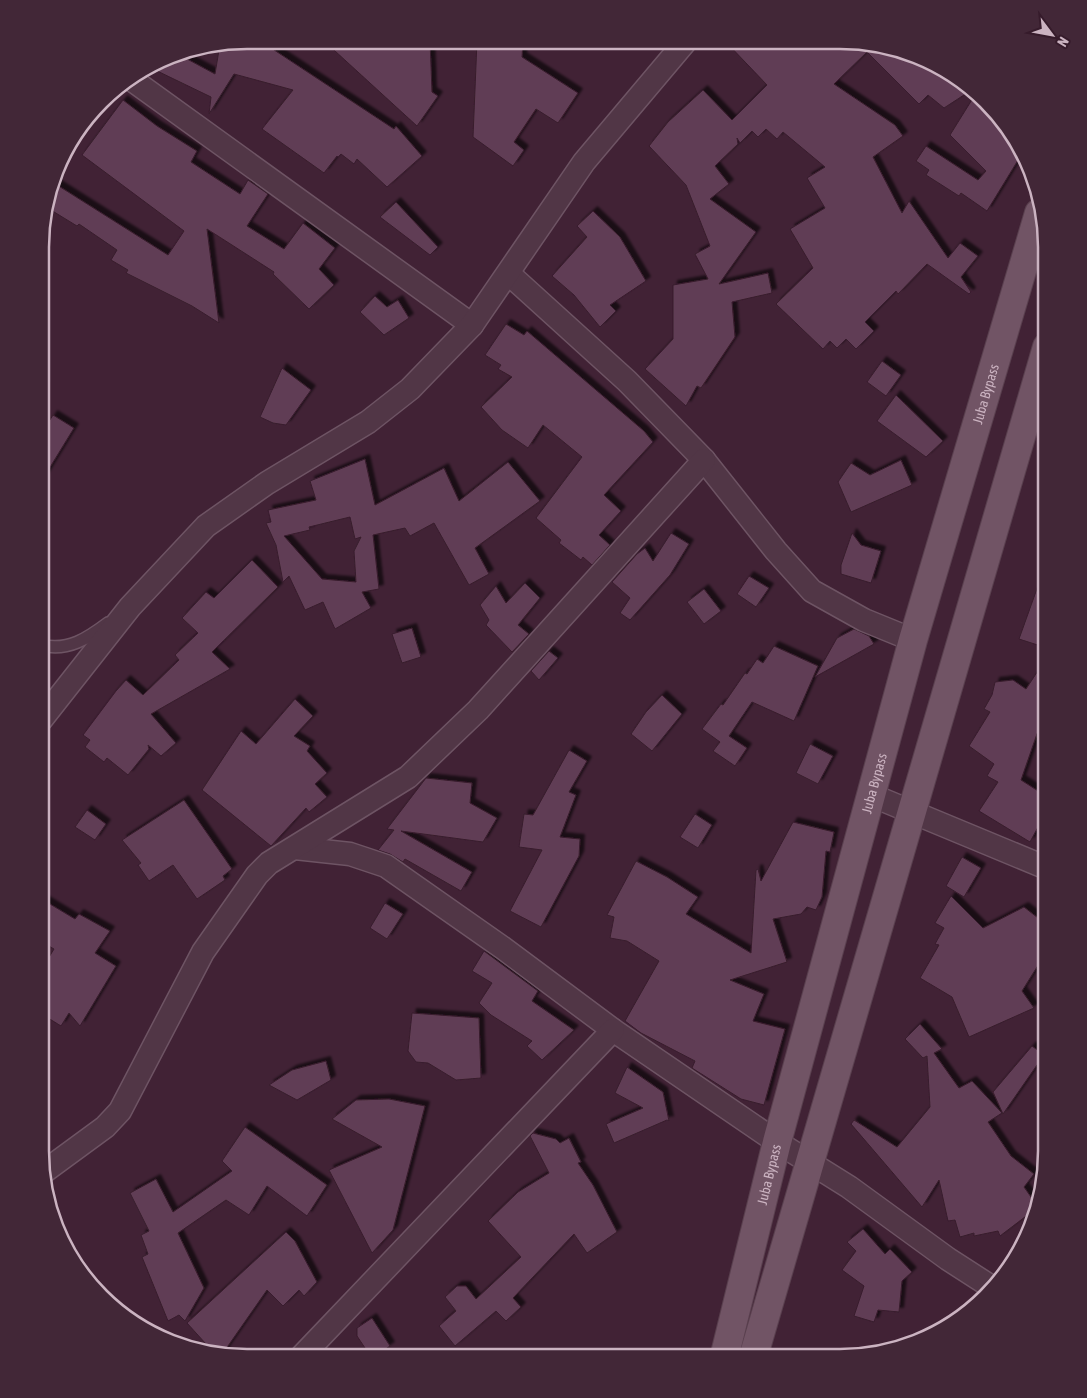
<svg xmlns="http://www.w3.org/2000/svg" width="1087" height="1398" viewBox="0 0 1087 1398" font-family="'Asap Condensed',sans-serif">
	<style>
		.building { fill: #613e54; stroke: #381d2d; fill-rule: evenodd; filter: url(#shadow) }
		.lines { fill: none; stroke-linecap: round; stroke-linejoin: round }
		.lane-casing { stroke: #6e5464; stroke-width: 14 }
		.street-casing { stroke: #6e5464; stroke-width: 25 }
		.primary-casing { stroke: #5a404f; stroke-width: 30 }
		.lane { stroke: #513646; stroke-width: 11 }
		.street { stroke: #513646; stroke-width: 22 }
		.primary { stroke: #715465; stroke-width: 28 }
		.labels { text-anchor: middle; stroke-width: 5; stroke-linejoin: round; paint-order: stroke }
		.street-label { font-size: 14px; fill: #cbb3c1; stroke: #361b2b }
		.rim { fill: none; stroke: #cbb3c1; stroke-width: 2.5 }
	</style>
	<defs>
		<filter id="shadow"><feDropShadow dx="4.5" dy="-4.5" stdDeviation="1" flood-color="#0009"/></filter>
	</defs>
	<rect width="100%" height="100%" fill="#412235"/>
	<g class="building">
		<polygon points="247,40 259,40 394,129 396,126 422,156 387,187 357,159 354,164 341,154 338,157 337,156 324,173 262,129 293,90 234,74 209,114 211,97 151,68 176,53 215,74 220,44"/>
		<polygon points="323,40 430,41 432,92 438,96 417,126"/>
		<polygon points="477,41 523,41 522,57 578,93 558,123 536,109 514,142 524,150 513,166 473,137"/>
		<polygon points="725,41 868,42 919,56 931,63 967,93 944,108 928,95 919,104 867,52 834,84 895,125 903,136 873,157 902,213 909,201 948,258 960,243 978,256 961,277 971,292 969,294 927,264 898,294 896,291 865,322 874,331 856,349 846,339 837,348 830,341 823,349 776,304 813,268 790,229 825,208 807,178 825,167 783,132 777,139 766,129 758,137 752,131 740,143 737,138 738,144 715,166 729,184 710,199 756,232 719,284 768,273 772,293 732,302 735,337 701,388 697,386 686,406 645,369 673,339 673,285 708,279 695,254 710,246 686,185 649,146 668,122 703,90 732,120 767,85"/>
		<polygon points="973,98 991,113 1023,152 987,211 961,193 959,196 926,175 929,170 916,161 926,146 978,180 986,171 950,135"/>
		<polygon points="123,100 157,126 197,151 191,162 240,194 248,180 268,194 247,226 284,249 303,223 335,248 319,269 334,285 309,309 273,274 274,272 207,229 219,323 192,306 126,273 128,270 111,260 117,250 79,224 77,226 46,207 54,183 168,255 184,231 82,155"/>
		<polygon points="396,202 438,247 430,255 380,217"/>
		<polygon points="593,211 620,237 646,281 610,305 616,311 600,327 574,295 552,276 587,237 577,226"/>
		<polygon points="375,296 387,307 398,300 409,318 384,335 360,312"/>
		<polygon points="506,324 524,335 527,331 644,431 653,442 604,495 621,511 599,535 610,545 592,565 583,557 581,560 559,543 561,540 536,518 582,457 543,425 528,448 502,430 481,407 512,377 498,369 501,365 485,355"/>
		<polygon points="882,361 901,375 886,396 867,382"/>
		<polygon points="282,368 311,390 286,425 273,423 260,417"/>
		<polygon points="896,395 943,441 926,457 877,421"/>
		<polygon points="53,415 74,428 41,482 41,434"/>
		<path d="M365 459 375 505 444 468 459 501 508 462 540 501 475 548 489 574 469 585 434 523 410 536 405 528 373 535 379 589 362 592 371 608 335 629 323 602 305 610 289 576 283 582 276 545 266 523 271 522 268 510 316 500 310 481ZM350 517 355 539 361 537 354 551 356 582 322 579 284 536 310 530 309 527Z"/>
		<polygon points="901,460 912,485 851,512 838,482 851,463 870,475"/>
		<polygon points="671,533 689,544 670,575 630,620 620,613 630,598 612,582 637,554 645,548 653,561"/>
		<polygon points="852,533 861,545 881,551 871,583 841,574 841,565"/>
		<polygon points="252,560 278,587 212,652 230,669 151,714 176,743 161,756 148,745 149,749 128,775 107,758 104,762 85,747 90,740 83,735 116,691 126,680 143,695 179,660 175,655 198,633 182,618 206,592 214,598"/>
		<polygon points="1044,569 1047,569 1047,648 1019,639"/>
		<polygon points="749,576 769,588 756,607 737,594"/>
		<polygon points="525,583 540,598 518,625 529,634 512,652 486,625 489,620 480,605 496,586 506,603"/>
		<polygon points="704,589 721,611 704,624 687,602"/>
		<polygon points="412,628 421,657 402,663 392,634"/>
		<polygon points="854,629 869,636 874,644 815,677 837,638"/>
		<polygon points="774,646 818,666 794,721 752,702 729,736 747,748 735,766 713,751 720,742 702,729 721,704 723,705 745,673 747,674 757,659 763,663"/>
		<polygon points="549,651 558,658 539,680 531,671"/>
		<polygon points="1047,657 1047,705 1021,780 1046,796 1039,808 1046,812 1030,842 979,811 998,782 987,776 994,764 969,746 990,712 984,709 992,695 995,682 1013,680 1026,689"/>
		<polygon points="662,695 682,714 652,751 631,734 646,712"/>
		<polygon points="295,699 313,716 294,736 310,746 307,751 327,773 315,784 327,797 309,812 306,808 271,846 202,790 241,731 256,744"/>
		<polygon points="810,744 833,756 818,784 796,773"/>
		<polygon points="569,750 587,761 569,792 576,795 560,837 580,839 579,856 541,927 510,911 542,850 519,847 524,814 533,815"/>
		<polygon points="426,778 472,783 470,803 497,818 483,842 401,831 472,872 461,891 405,859 403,862 390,854 378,850 394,830 387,829"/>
		<polygon points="184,800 232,869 223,876 225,880 197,899 173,865 149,881 138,865 141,863 122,840"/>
		<polygon points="87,810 106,824 95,840 75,827"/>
		<polygon points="695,814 712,825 698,848 680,837"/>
		<polygon points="793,822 834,832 830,852 826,851 822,897 816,910 807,907 801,914 773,919 787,962 730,980 764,994 753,1021 785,1029 764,1105 741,1099 692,1068 695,1061 641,1033 625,1021 659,961 627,941 610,938 614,917 607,915 636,861 667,877 698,897 686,914 751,953 756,870 758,869 761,881"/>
		<polygon points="962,857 981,868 964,897 946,886"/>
		<polygon points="951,896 983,928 1024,907 1047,925 1047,951 1022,991 1034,1008 969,1037 952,997 920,978 939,945 935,944 944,928 935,923"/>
		<polygon points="40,898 75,919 79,914 110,931 95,953 116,966 80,1026 69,1013 61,1026 40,1013 40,972 54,949 40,941"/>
		<polygon points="385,903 403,914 387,939 370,928"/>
		<polygon points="484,951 538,991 532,1001 574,1030 542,1060 527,1046 532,1041 491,1015 479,1003 492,983 472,971"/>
		<polygon points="412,1013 479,1018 481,1078 456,1080 428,1063 416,1062 408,1051"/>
		<polygon points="920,1024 942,1049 934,1053 959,1088 972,1081 1002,1113 988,1122 1011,1156 1034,1174 1024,1187 1038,1207 1000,1236 998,1231 974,1236 974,1233 960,1237 955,1220 948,1221 939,1180 922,1207 851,1124 854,1120 897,1147 930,1107 927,1056 923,1058 905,1039"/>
		<polygon points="1032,1046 1044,1055 1003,1114 993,1092"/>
		<polygon points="326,1061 331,1080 297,1100 269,1085 292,1070"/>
		<polygon points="627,1067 663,1092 669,1121 667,1120 614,1143 606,1124 643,1108 615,1093"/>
		<polygon points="389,1099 425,1106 393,1230 372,1253 329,1170 382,1147 332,1119 356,1100"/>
		<polygon points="245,1127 327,1185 307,1216 267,1186 249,1215 226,1200 178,1233 204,1288 185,1321 179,1315 168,1321 142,1257 148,1254 141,1235 149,1231 130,1193 156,1179 173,1212 232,1171 222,1161"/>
		<polygon points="533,1133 556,1139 560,1143 569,1138 581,1162 578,1163 593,1185 617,1232 587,1253 574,1234 513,1298 521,1307 506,1321 496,1311 455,1346 439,1326 456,1311 445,1297 457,1286 466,1286 476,1299 521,1257 488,1221 518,1192 549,1173 530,1136"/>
		<polygon points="863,1229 885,1254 890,1249 912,1272 902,1281 899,1312 878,1310 874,1322 854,1316 864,1286 842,1270 856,1251 847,1242"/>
		<polygon points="286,1232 295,1241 317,1282 304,1296 299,1290 283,1306 267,1290 221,1356 206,1344 187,1323"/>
		<polygon points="372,1318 390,1346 374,1357 371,1357 357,1336 357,1328"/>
	</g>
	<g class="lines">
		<g class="lane-casing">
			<path id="lane" d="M41 645C68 652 88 638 108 623"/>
		</g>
		<g class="street-casing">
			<g id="street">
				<polyline points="131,79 472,325"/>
				<polyline points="509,274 627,381 704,460 776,551 812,591 864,620 913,640"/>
				<polyline points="41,720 130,607 206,526 267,483 368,422 410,389 472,325 584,162 686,41"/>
				<polyline points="871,795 1047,868"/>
				<polyline points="295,848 350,854 386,866 503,948 613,1030 777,1142 849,1187 948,1259 993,1288"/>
				<polyline points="45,1171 105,1127 120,1111 203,952 257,875 269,863 408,777 478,710 704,460"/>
				<polyline points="302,1356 613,1030"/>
			</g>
		</g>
		<g class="primary-casing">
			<g id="primary">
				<path id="s1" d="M724 1358 777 1142 913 640 1039 213"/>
				<polyline points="753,1358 1047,347"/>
			</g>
		</g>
		<use href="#lane" class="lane"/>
		<use href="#street" class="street"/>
		<use href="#primary" class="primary"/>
	</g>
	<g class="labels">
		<g class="street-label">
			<text dy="5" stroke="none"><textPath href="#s1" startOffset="999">Juba Bypass</textPath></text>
			<text dy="5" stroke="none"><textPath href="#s1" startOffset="594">Juba Bypass</textPath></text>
			<text dy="5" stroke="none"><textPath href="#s1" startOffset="189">Juba Bypass</textPath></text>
		</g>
	</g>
	<path d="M0 0H1087V1398H0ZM247 49H840A198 198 0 0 1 1038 247V1151A198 198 0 0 1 840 1349H247A198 198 0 0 1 49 1151V247A198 198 0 0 1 247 49Z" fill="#422737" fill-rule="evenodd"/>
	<path class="rim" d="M247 49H840A198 198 0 0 1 1038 247V1151A198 198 0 0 1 840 1349H247A198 198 0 0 1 49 1151V247A198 198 0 0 1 247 49Z"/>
	<g transform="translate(1052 35) rotate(122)" stroke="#361b2b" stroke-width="4" paint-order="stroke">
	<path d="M0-4L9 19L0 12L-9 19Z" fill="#cbb3c1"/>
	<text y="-8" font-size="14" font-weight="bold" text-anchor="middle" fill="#cbb3c1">N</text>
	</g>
</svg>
